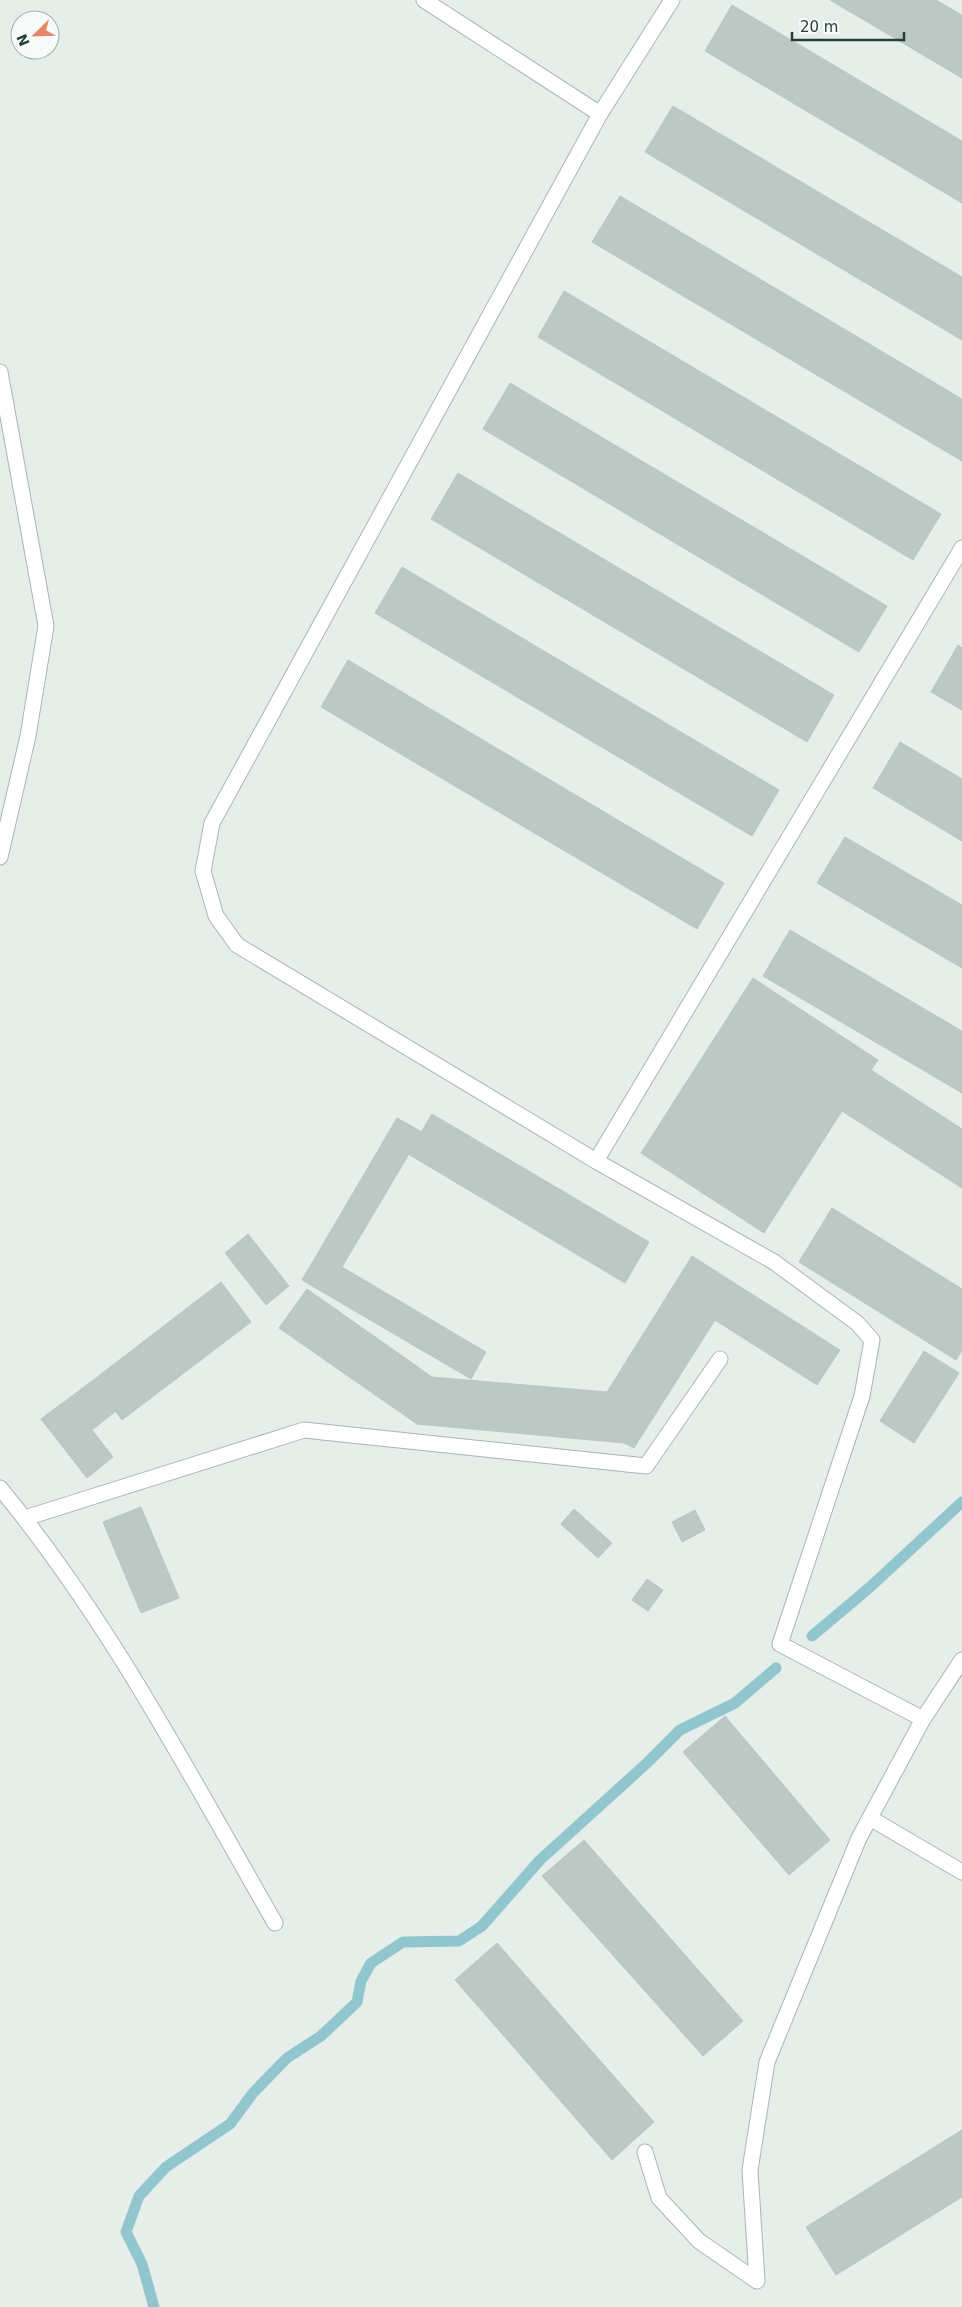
<svg xmlns="http://www.w3.org/2000/svg" width="962" height="2307" viewBox="0 0 962 2307" font-family="'DejaVu Sans',sans-serif">
	<style>
		.lines { fill: none; stroke-linecap: round; stroke-linejoin: round }
		.stream { stroke: #92c6ce; stroke-width: 11 }
		.building { fill: #bbc8c3; stroke: #b8c7c1 }
		.lane-casing { stroke: #a9b6b1; stroke-width: 17 }
		.street-casing { stroke: #a9b6b1; stroke-width: 17 }
		.lane { stroke: #fff; stroke-width: 15 }
		.street { stroke: #fff; stroke-width: 15 }
	</style>
	<rect width="100%" height="100%" fill="#e6eeea"/>
	<g class="lines">
		<g class="stream">
			<polyline points="812,1636 869,1588 962,1502"/>
			<polyline points="154,2307 142,2264 126,2232 139,2196 166,2167 230,2124 253,2093 287,2058 321,2036 357,2002 361,1981 371,1963 403,1942 459,1941 482,1926 540,1860 647,1763 680,1730 735,1703 776,1668"/>
		</g>
	</g>
	<g class="building">
		<polygon points="830,0 936,0 962,15 962,78"/>
		<polygon points="732,5 962,141 962,203 705,51"/>
		<polygon points="673,106 962,277 962,340 645,152"/>
		<polygon points="620,196 962,399 962,461 592,242"/>
		<polygon points="564,291 941,514 913,560 538,337"/>
		<polygon points="510,383 887,606 859,652 483,429"/>
		<polygon points="458,473 834,695 807,742 431,519"/>
		<polygon points="402,567 779,790 752,836 375,613"/>
		<polygon points="958,645 962,648 962,710 931,692"/>
		<polygon points="348,660 724,883 697,929 321,707"/>
		<polygon points="900,742 962,779 962,841 873,788"/>
		<polygon points="845,837 962,905 962,968 817,883"/>
		<polygon points="790,930 962,1031 962,1093 763,976"/>
		<polygon points="753,978 878,1060 871,1070 962,1129 962,1188 842,1111 764,1233 641,1153"/>
		<polygon points="432,1114 649,1242 625,1283 408,1154"/>
		<polygon points="397,1118 422,1132 342,1267 486,1352 471,1379 302,1280"/>
		<polygon points="832,1208 962,1289 962,1350 956,1360 799,1262"/>
		<polygon points="248,1234 289,1286 266,1305 225,1253"/>
		<polygon points="692,1256 840,1350 817,1385 715,1320 634,1448 624,1443 417,1424 279,1328 307,1289 432,1377 607,1392"/>
		<polygon points="221,1282 251,1322 122,1420 92,1381"/>
		<polygon points="924,1351 959,1373 914,1443 880,1421"/>
		<polygon points="92,1381 116,1411 92,1430 113,1457 87,1478 41,1419"/>
		<polygon points="141,1507 179,1598 141,1613 103,1522"/>
		<polygon points="574,1509 612,1543 598,1558 561,1524"/>
		<polygon points="695,1510 705,1530 682,1542 672,1522"/>
		<polygon points="647,1579 663,1590 648,1611 632,1600"/>
		<polygon points="725,1716 830,1840 789,1875 683,1752"/>
		<polygon points="584,1840 743,2021 703,2056 542,1876"/>
		<polygon points="497,1943 654,2122 612,2160 455,1980"/>
		<polygon points="962,2130 962,2197 836,2275 806,2227"/>
	</g>
	<g class="lines">
		<g class="lane-casing">
			<g id="lane">
				<polyline points="424,0 600,114"/>
				<polyline points="672,0 600,114 212,823 203,871 216,916 237,945 596,1161 774,1262 857,1323 872,1340 862,1396 780,1644 923,1719 962,1660"/>
				<polyline points="596,1161 962,548"/>
				<polyline points="25,1518 304,1430 646,1466 720,1359"/>
				<polyline points="870,1818 962,1872"/>
				<polyline points="645,2152 659,2198 699,2241 757,2281 750,2170 767,2062 859,1838 923,1719"/>
			</g>
		</g>
		<g class="street-casing">
			<g id="street">
				<polyline points="0,372 46,626 28,736 0,857"/>
				<path d="M0 1488C109 1620 190 1775 275 1923"/>
			</g>
		</g>
		<use href="#lane" class="lane"/>
		<use href="#street" class="street"/>
	</g>
	<g transform="translate(35 35) rotate(247)"><circle r="24" fill="#f6faf8" stroke="#a3afab"/>
	<path d="M0-4L9 19L0 12L-9 19Z" fill="#e88669"/>
	<text y="-8" font-size="14" font-weight="bold" text-anchor="middle" fill="#263e37">N</text>
	</g>
	<path d="M792 32v8h112v-8" fill="none" stroke="#263e37" stroke-width="2.5"/>
	<text x="800" y="32" font-size="15" fill="#263e37" stroke="#f6faf8" stroke-width="4" paint-order="stroke">20 m</text>
</svg>
